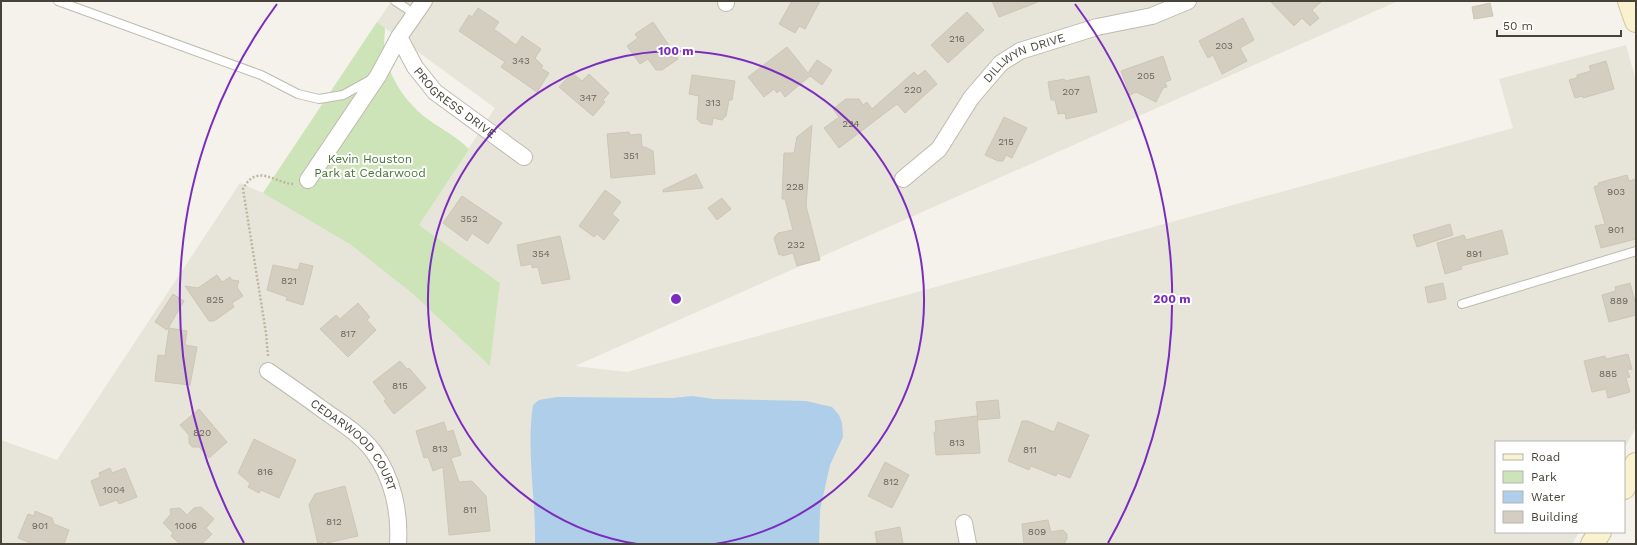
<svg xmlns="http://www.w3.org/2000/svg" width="1637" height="545" viewBox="0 0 1637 545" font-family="'Work Sans',sans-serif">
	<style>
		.residential { fill: #e7e4d9 }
		.green { fill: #cde4b8 }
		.water { fill: #aeceea }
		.building { fill: #d4cec1; stroke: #cec6b5 }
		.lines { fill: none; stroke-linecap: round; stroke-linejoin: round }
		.lane-casing { stroke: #bebaae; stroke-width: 10 }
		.street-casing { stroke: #bebaae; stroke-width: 18 }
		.secondary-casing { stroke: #cfc59f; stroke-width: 24 }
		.path { stroke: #bfb6a1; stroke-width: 2.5; stroke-dasharray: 2 2; stroke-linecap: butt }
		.lane { stroke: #fff; stroke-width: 8 }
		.street { stroke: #fff; stroke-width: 16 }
		.secondary { stroke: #faf2cf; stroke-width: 22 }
		.ring { fill: none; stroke: #7b2cbf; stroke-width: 2 }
		.labels { text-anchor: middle; stroke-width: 4; stroke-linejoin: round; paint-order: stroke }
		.number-label { font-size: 10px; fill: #6a665b }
		.street-label { font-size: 12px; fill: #474339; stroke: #fff }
		.park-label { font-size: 12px; fill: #477432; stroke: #fff }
		.centre { fill: #7b2cbf; stroke: #fff; stroke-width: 2 }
		.ring-label { font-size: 12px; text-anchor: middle; font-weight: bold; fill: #7b2cbf; stroke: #fff; stroke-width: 4; stroke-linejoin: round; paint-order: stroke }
	</style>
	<rect width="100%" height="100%" fill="#f4f2eb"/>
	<polygon class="residential" points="392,1 1398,1 575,366 627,372 1513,128 1499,79 1626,45 1636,81 1636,427 1624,449 1624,442 1496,442 1496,532 1579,532 1572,544 1,544 1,440 57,460 240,183 263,193 351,245 413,294 490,365 500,283 419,225 495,108 377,22"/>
	<path class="green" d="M377 22 385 28C385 36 383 45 385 53 390 80 407 104 429 120 443 130 457 137 469 149L419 225 500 283 490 366 413 294 351 245 263 193Z"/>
	<path class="water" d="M692 396 713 399 806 401 832 407 839 415 842 423 843 437 830 465 820 510 819 544H535C536 498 526 451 533 405L539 400 557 397 673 398Z"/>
	<g class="building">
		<polygon points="792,1 820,1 805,29 799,26 795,33 779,24"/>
		<polygon points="992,1 1038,1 1038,2 999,17"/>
		<polygon points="1270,1 1322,1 1312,10 1319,18 1310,26 1302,18 1294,26"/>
		<polygon points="1490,3 1493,16 1474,19 1472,7"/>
		<polygon points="478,8 499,22 494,29 516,45 522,36 541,49 535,58 543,66 541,68 549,73 537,92 501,67 505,62 459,31 469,15 472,17"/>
		<polygon points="967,12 984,30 948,63 931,45"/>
		<polygon points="1243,18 1254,40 1240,48 1247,61 1222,74 1213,55 1208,58 1199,41"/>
		<polygon points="653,22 678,59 662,70 656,70 648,59 640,64 627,46 638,38 635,34"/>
		<polygon points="787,47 808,73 817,60 832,70 822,85 810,76 785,97 780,90 777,93 774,89 764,97 748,77"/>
		<polygon points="1163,56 1171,80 1165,82 1167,87 1163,88 1156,102 1136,92 1130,95 1121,71"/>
		<polygon points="1606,61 1614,89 1583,98 1583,96 1575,98 1569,80 1577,78 1577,75 1591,71 1589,66"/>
		<polygon points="925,70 937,84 905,113 897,104 839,148 824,128 839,117 833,109 846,99 859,99 863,105 867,102 872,109 914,72 918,76"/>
		<polygon points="572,73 582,81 589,74 609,93 603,100 605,102 593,116 559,87"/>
		<polygon points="692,75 735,81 732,100 729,100 726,116 722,120 713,118 712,125 701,123 697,119 699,96 689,94"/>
		<polygon points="1089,76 1097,112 1066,119 1065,113 1058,114 1055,100 1051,100 1048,82 1064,79 1065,81"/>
		<polygon points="1004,117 1027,128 1012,158 1006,155 1003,161 998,161 985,155"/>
		<polygon points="812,125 806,206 820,260 797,266 793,253 782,256 782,254 779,255 774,238 778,233 793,230 785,199 782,199 784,153 794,153 797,137"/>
		<polygon points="629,132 630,135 641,134 642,147 645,147 653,151 655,174 611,178 607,134"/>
		<polygon points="696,174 703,188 663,192 663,190"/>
		<polygon points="1627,175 1629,181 1636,179 1636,239 1601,248 1595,226 1605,224 1594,187 1599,185 1598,183"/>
		<polygon points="605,190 621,202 612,214 619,220 604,240 597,234 594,237 579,226"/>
		<polygon points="462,196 502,223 488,244 472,233 467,241 443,223"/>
		<polygon points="722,198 731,209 717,220 708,208"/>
		<polygon points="1450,224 1453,235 1417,247 1413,235"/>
		<polygon points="1502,230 1508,254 1461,266 1462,269 1445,274 1437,243 1464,235 1466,240"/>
		<polygon points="560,236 570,279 542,284 538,267 532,268 532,264 521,266 517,245"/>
		<polygon points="300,263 313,266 303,305 286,300 287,297 267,290 273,265 298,270"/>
		<polygon points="217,275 222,282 230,277 232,280 239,281 237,287 243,296 232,303 234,307 214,321 209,321 185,286 198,288"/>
		<polygon points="1443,283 1446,299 1428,303 1425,287"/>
		<polygon points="1630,283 1636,305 1636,315 1609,322 1602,295 1616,291 1615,287"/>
		<polygon points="173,294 184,301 167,330 155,322"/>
		<polygon points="358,303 370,317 367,320 376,330 348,357 320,329 336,315 340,319"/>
		<polygon points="169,328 187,331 185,345 197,347 190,385 155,381 158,355 165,356"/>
		<polygon points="1628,354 1632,369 1627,370 1630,377 1626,378 1630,392 1608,398 1606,389 1592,392 1584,361 1605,356 1606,359"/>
		<polygon points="400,361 407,369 409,368 426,388 394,414 384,401 386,399 373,382"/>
		<polygon points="998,400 1000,418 978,420 976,402"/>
		<polygon points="199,409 227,442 209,458 199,447 192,447 189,443 189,435 180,425"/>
		<polygon points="977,416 980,453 936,455 934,432 936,432 935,421"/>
		<polygon points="1022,421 1028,421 1054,432 1058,422 1089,435 1070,478 1057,473 1056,476 1031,466 1029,470 1008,461"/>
		<polygon points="444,422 447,432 453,430 461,455 451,458 459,482 472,481 486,496 490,531 449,535 443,467 433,471 428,457 424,458 416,431"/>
		<polygon points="254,439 296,460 279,498 261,490 259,493 248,487 250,483 238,473"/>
		<polygon points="885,462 909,475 892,508 868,496"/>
		<polygon points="110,468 112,473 125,468 137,497 119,504 117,500 100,506 91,481 100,477 99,473"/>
		<polygon points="345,486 358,536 327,543 326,541 318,544 309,505 315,494"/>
		<polygon points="201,507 214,519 206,528 212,534 202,544 180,544 171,536 173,533 163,523 171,514 170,509 180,508 187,515 194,508"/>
		<polygon points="35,511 52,518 54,524 69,530 64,544 33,544 18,538 28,514 34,516"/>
		<polygon points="1048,520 1051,532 1063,530 1067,534 1067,539 1064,544 1024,544 1022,524"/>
		<polygon points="900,527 903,544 877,544 875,532"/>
	</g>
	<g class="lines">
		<g class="lane-casing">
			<g id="lane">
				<polyline points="58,1 261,75 298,94 319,99 343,95 372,79"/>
				<polyline points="395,1 415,14"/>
				<polyline points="1462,304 1636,251"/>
			</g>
		</g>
		<g class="street-casing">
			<g id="street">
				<polyline points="726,3 726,1"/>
				<path id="s1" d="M399 37 415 67 435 92 524 157"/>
				<path id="s2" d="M903 179 939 149 971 98 1001 63 1020 51 1097 27 1152 16 1188 1"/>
				<polyline points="308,180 378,76 399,37 424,1"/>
				<path id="s3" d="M268 371C287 384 307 398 326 412 342 423 361 435 373 451 393 478 400 512 398 544"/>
				<polyline points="964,523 968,544"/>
			</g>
		</g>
		<g class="secondary-casing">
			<g id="secondary">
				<polyline points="1629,1 1636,21"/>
				<polyline points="1624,488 1636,464"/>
				<polyline points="1592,544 1600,532"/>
			</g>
		</g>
		<path class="path" d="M268 356 266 333 243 189C257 162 276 184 294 184"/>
		<use href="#lane" class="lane"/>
		<use href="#street" class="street"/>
		<use href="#secondary" class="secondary"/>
	</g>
	<g class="ring">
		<path d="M637 544A248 248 0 1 1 715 544"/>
		<path d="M244 543A496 496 0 0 1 277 4M1075 4A496 496 0 0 1 1108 543"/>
	</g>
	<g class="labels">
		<g class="number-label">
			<text x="957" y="42">216</text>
			<text x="1224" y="49">203</text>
			<text x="521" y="64">343</text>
			<text x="1146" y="79">205</text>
			<text x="913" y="93">220</text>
			<text x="1071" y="95">207</text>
			<text x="588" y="101">347</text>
			<text x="713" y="106">313</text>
			<text x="851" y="127">224</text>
			<text x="1006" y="145">215</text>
			<text x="631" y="159">351</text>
			<text x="795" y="190">228</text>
			<text x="1616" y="195">903</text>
			<text x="469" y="222">352</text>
			<text x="1616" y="233">901</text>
			<text x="796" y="248">232</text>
			<text x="541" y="257">354</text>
			<text x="1474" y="257">891</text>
			<text x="289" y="284">821</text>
			<text x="215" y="303">825</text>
			<text x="1619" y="304">889</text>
			<text x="348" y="337">817</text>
			<text x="1608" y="377">885</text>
			<text x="400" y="389">815</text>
			<text x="202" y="436">820</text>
			<text x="957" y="446">813</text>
			<text x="440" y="452">813</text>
			<text x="1030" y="453">811</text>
			<text x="265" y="475">816</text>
			<text x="891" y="485">812</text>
			<text x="114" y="493">1004</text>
			<text x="470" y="513">811</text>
			<text x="334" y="525">812</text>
			<text x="40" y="529">901</text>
			<text x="186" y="529">1006</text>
			<text x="1037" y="535">809</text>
		</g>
		<g class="street-label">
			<text dy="4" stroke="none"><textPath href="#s2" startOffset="176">DILLWYN DRIVE</textPath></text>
			<text dy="4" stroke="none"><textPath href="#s1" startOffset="88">PROGRESS DRIVE</textPath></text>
			<text dy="4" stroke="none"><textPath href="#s3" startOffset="115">CEDARWOOD COURT</textPath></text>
		</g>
		<g class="park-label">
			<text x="370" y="163">Kevin Houston<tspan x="370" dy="14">Park at Cedarwood</tspan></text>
		</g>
	</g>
	<circle cx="676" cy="299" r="6" class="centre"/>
	<g class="ring-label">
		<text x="676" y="55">100 m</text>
		<text x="1172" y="303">200 m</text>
	</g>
	<rect width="1637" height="545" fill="none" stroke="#474339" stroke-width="4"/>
	<rect x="1495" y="441" width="130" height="92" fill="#ffffff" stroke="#b5b4b0"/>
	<rect x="1503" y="454" width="20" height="6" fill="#faf2cf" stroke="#b5b4b0"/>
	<text x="1531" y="461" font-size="12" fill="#474339">Road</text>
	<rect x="1503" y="471" width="20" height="12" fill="#cde4b8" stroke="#b5b4b0"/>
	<text x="1531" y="481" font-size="12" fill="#474339">Park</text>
	<rect x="1503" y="491" width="20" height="12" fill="#aeceea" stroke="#b5b4b0"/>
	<text x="1531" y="501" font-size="12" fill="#474339">Water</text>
	<rect x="1503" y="511" width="20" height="12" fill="#d4cec1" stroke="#b5b4b0"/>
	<text x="1531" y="521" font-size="12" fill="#474339">Building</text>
	<path d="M1497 30v6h124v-6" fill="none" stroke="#474339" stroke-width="2"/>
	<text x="1503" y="30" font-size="12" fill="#474339" stroke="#ffffff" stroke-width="3" paint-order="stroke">50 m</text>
</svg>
